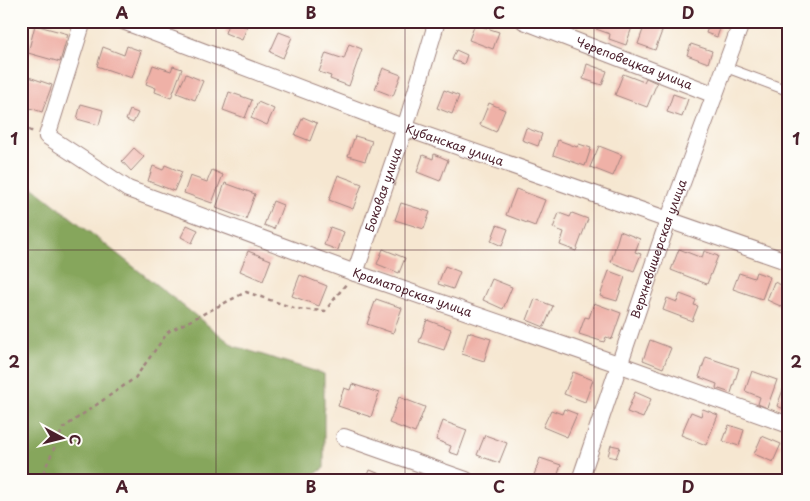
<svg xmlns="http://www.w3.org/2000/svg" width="810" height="501" viewBox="0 0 810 501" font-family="'Playpen Sans',sans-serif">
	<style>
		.forest { fill: #86a65b; stroke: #686243 }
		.building { fill: #efb1a7 }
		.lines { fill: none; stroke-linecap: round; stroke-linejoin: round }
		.service-casing { stroke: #a0837e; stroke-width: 11 }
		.minor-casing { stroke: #a0837e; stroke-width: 18 }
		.path { stroke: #a0837e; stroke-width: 2.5; stroke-dasharray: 4 4; stroke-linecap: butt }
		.service { stroke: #fff; stroke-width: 9 }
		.minor { stroke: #fff; stroke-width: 16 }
		.grid { fill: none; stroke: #4a1f2b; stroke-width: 1; stroke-opacity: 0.55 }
		.labels { text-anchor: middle; stroke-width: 4; stroke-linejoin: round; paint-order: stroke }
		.street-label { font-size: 12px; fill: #4a1f2b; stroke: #fdfcf7 }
		.neatline { fill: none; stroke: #4a1f2b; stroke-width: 2 }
		.grid-label { font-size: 16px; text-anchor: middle; font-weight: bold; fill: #4a1f2b }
	</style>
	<rect width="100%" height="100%" fill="#fdfcf7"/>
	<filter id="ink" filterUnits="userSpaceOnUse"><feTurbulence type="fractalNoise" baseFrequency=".02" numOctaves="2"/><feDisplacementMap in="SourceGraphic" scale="10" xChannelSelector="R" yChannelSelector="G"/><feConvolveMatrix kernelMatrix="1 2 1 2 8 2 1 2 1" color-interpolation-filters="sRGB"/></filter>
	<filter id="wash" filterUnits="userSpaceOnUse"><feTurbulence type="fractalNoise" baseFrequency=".0096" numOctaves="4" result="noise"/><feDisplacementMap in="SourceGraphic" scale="20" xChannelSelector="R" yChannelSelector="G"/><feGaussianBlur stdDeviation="1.12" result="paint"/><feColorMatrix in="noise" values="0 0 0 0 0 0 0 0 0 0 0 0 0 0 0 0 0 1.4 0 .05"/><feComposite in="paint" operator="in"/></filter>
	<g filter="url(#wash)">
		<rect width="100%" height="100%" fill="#f6e7d1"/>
		<polygon class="forest" points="21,178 234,346 324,374 324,468 307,480 21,480"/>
		<g id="blocks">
			<g class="building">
				<polygon points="229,21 247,27 242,40 225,33"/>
				<polygon points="566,21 580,21 578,26"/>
				<polygon points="599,21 634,21 626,45 609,39 610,34 596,29"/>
				<polygon points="646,21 665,23 655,50 638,44"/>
				<polygon points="710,22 721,26 717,37 706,33"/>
				<polygon points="475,24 499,32 493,49 469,40"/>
				<polygon points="35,25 68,34 60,62 28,53"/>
				<polygon points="279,32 292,37 283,58 270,52"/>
				<polygon points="349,44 362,49 349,86 330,79 331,76 319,72 326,53 344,59"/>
				<polygon points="691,44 712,51 708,63 687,55"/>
				<polygon points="127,46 141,51 132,78 97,66 103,47 124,55"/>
				<polygon points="456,50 467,55 464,64 452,60"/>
				<polygon points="587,64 607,71 602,85 583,79"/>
				<polygon points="153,65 171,71 173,66 182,69 171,98 155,92 156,88 146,84"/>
				<polygon points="383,68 401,75 393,96 375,89"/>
				<polygon points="186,74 203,81 195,100 177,93"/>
				<polygon points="623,74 644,82 646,78 657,83 647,107 615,95"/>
				<polygon points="23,75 52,85 42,112 21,105"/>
				<polygon points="444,90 459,96 452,114 437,108"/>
				<polygon points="229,92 252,100 245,118 223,110"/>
				<polygon points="673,94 688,99 682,117 667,112"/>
				<polygon points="258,102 274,109 267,125 251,118"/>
				<polygon points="489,103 505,110 496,132 480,125"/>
				<polygon points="81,104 103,110 99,125 77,119"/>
				<polygon points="130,110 138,113 133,123 126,120"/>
				<polygon points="303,117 317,123 310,141 295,135"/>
				<polygon points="526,128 542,134 538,146 522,140"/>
				<polygon points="355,136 372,141 365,161 348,156"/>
				<polygon points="558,140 577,147 579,144 591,148 585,166 553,155"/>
				<polygon points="599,146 622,155 613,176 590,167"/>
				<polygon points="134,148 144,157 131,171 122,161"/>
				<polygon points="434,154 448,160 440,181 417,172 423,155 433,159"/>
				<polygon points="165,165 182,172 174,191 148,181 153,166 163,170"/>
				<polygon points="212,170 223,175 212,203 184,193 190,176 207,182"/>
				<polygon points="338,175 362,184 353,209 329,200"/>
				<polygon points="225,183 255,194 246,219 216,208"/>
				<polygon points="516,189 545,200 535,226 506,215"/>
				<polygon points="273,201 283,205 274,229 264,225"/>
				<polygon points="401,203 430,212 424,229 395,220"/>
				<polygon points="559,213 570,217 572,213 588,219 576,251 560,245 564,232 553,228"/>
				<polygon points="187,225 198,230 192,243 181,237"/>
				<polygon points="497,225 508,229 502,246 491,241"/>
				<polygon points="330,227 344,232 338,250 324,245"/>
				<polygon points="620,231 640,239 635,252 641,254 634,271 611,262"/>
				<polygon points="383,249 405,258 399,273 377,264"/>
				<polygon points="679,249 702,258 704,251 718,256 707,284 671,270"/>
				<polygon points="248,251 271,260 263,281 240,271"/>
				<polygon points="445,266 460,272 453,289 438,284"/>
				<polygon points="609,271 625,277 617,301 600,296"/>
				<polygon points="756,272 770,277 762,299 733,289 739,273 754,278"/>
				<polygon points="300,275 327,286 319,306 292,296"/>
				<polygon points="492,279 512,287 503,309 483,300"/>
				<polygon points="774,282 789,288 787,309 767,300"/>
				<polygon points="680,294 696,300 694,305 698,306 692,321 663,310 667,298 677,302"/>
				<polygon points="376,299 402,308 393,333 367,324"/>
				<polygon points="535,299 553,306 544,327 527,320"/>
				<polygon points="594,303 621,313 612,339 606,337 604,342 579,334 585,317 589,318"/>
				<polygon points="427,320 451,329 444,350 419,342"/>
				<polygon points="468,332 491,339 484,361 462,354"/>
				<polygon points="650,340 671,348 663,368 643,360"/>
				<polygon points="706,357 739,368 731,393 716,388 717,384 699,377"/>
				<polygon points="752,371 777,380 767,408 758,404 760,397 745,391"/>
				<polygon points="573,372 593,380 585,402 564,394"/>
				<polygon points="787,379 789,380 789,411 777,406"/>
				<polygon points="352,384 379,393 371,417 338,406 344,388 350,390"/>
				<polygon points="635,392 651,399 643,418 627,412"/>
				<polygon points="399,397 425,407 415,433 389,423"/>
				<polygon points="564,409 577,414 567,437 543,427 551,410 562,414"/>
				<polygon points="703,409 718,415 706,445 681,435 691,412 701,416"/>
				<polygon points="443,421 467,430 458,455 449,452 451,446 436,440"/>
				<polygon points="729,425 744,430 739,446 723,441"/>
				<polygon points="485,435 507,443 499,463 477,455"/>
				<polygon points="762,436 781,444 773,462 754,454"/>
				<polygon points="611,445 620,447 616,458 608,456"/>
				<polygon points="540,458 561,465 556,480 533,478"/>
				<polygon points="370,470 385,476 384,480 366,480"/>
			</g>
		</g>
	</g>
	<g filter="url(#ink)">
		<use href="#blocks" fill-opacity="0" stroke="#a0837e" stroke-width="1"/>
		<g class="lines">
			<g class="service-casing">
				<polyline id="service" points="725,67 789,91"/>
			</g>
			<g class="minor-casing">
				<g id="minor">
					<path id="s1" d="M83 21 47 136 128 189 355 273 618 364 789 425"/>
					<path id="s2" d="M123 21 405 128 789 262"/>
					<path id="s3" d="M524 21 715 95"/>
					<path id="s4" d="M355 273 405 128 437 21"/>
					<polyline points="344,437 466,480"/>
					<path id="s5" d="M580 480 668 221 742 21"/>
				</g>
			</g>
			<g class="path">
				<polyline points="21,127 34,132"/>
				<polyline points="40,480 63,428 135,378 168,332 246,292 297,309 325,311 346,284"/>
			</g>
			<use href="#service" class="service"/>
			<use href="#minor" class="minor"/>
		</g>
	</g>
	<path class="grid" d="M216 21V480M405 21V480M594 21V480M21 250H789"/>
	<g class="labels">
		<g class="street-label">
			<text dy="4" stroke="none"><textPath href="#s3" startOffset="118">Череповецкая улица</textPath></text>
			<text dy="4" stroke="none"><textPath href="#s2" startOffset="354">Кубанская улица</textPath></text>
			<text dy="4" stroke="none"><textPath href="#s4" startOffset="88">Боковая улица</textPath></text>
			<text dy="4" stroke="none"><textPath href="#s5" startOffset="244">Верхневишерская улица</textPath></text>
			<text dy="4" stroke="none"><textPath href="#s1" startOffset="520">Краматорская улица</textPath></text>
		</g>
	</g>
	<rect width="810" height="501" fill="none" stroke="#fdfcf7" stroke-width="55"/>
	<g transform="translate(62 438) rotate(97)" stroke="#fdfcf7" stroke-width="4" paint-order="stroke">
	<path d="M0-4L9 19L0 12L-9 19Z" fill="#4a1f2b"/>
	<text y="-8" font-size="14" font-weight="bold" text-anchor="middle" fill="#4a1f2b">С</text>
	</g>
	<rect x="28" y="28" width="754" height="446" class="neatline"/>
	<g class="grid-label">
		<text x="122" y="19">A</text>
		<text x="311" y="19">B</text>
		<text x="499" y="19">C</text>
		<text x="688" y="19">D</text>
		<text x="14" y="145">1</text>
		<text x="796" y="145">1</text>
		<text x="14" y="368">2</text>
		<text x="796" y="368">2</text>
		<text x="122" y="493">A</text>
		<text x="311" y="493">B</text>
		<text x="499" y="493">C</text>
		<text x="688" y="493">D</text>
	</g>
</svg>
